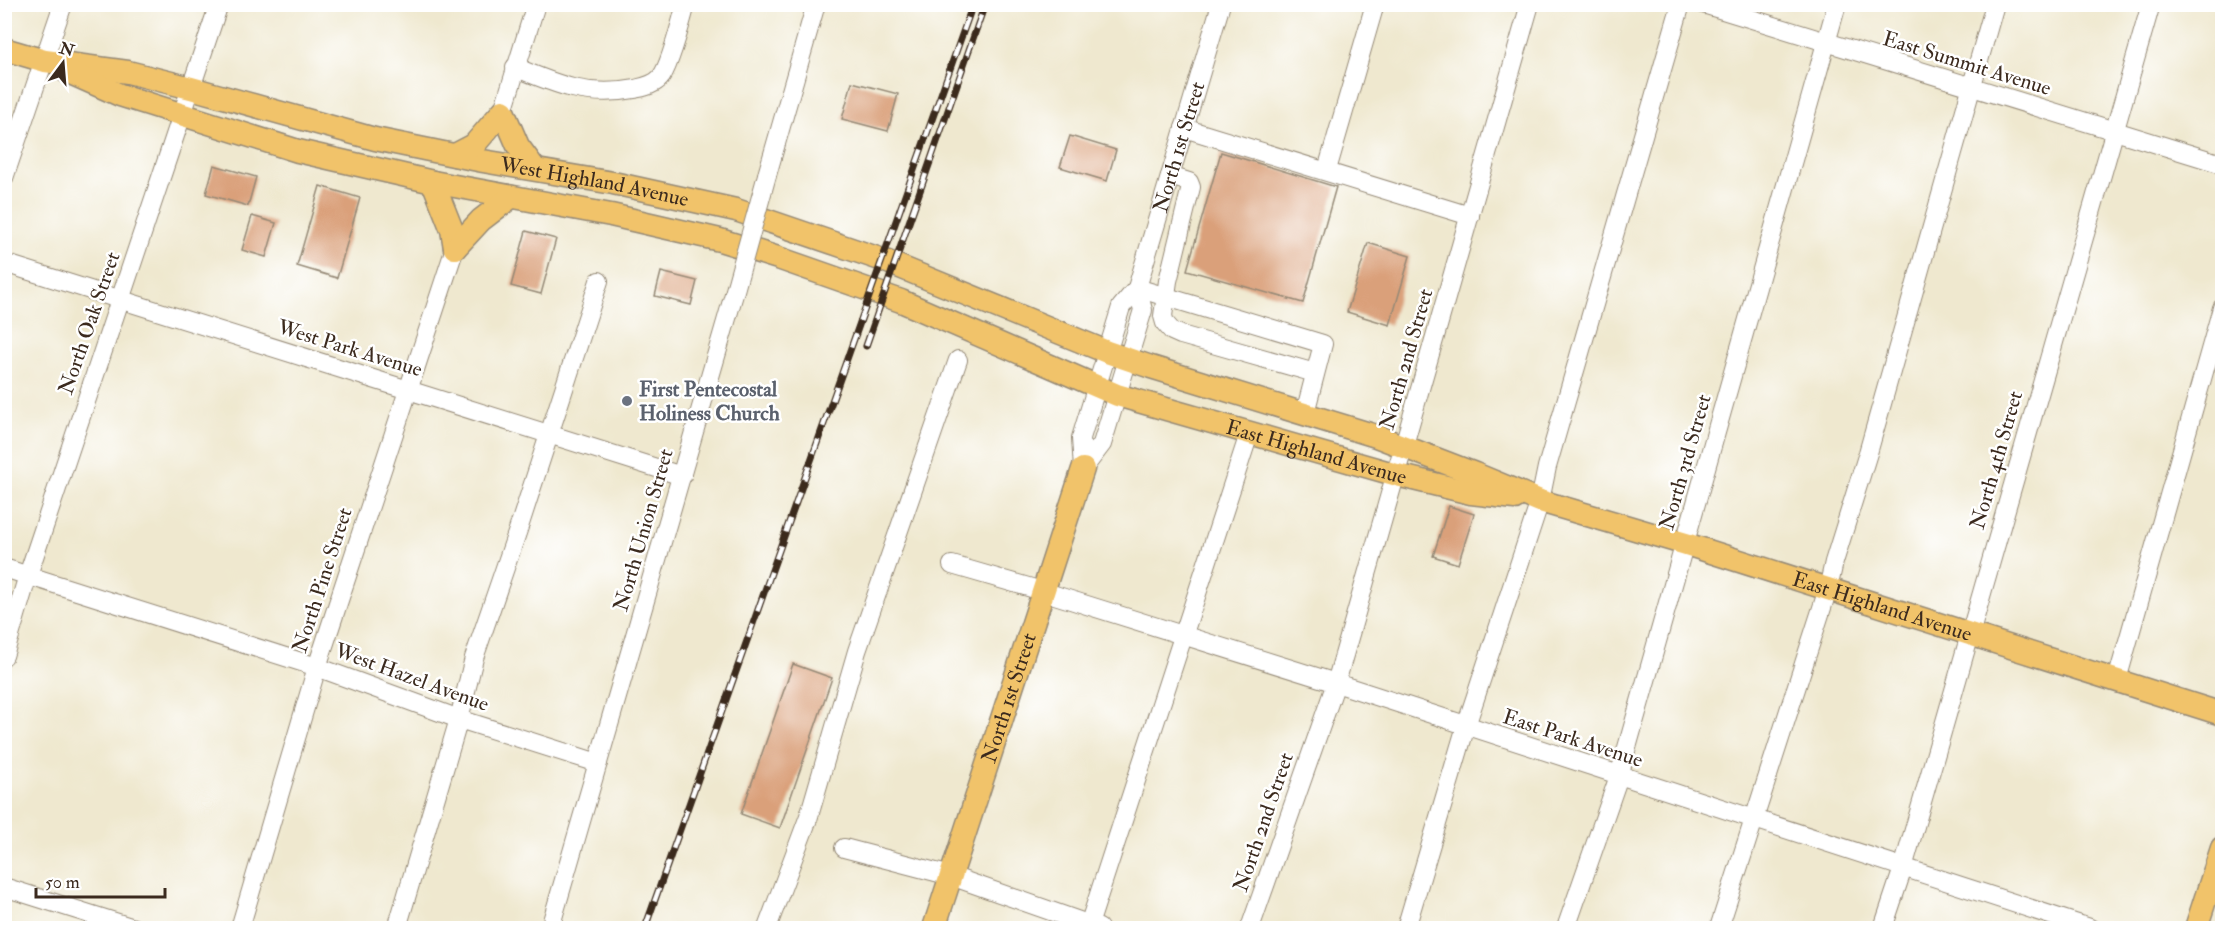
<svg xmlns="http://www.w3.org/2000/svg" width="2227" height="933" viewBox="0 0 2227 933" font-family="'IM FELL Double Pica',serif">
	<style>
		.building { fill: #daa07a }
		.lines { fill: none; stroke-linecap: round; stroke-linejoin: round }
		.minor-casing { stroke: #958976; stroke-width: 20 }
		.major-casing { stroke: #958976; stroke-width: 25 }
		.minor { stroke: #fff; stroke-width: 18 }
		.major { stroke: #f1c36a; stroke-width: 22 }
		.rail-casing { stroke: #3b2a1e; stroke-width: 7 }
		.rail { stroke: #fff; stroke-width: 4.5; stroke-dasharray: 14; stroke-linecap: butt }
		.minor-bridge-casing { stroke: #958976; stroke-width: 20; stroke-linecap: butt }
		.minor-bridge { stroke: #fff; stroke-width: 18 }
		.worship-dot { fill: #6b7280; stroke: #fff; stroke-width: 2 }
		.labels { text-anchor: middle; stroke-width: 5; stroke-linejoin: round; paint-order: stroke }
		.street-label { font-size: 21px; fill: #3b2a1e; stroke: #fff }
		.worship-label { font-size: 21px; font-weight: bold; fill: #5b616d; stroke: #fff; text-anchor: start }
	</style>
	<rect width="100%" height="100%" fill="#fff"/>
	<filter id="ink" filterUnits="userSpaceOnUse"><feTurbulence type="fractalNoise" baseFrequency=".0167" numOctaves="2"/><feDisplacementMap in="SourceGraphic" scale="12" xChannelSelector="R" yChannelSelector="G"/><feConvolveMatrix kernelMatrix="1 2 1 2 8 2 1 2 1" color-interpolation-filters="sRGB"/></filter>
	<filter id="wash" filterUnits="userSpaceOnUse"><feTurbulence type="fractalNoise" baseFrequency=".008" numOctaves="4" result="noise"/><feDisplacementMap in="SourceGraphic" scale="24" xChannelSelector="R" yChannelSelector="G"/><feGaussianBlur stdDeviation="1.35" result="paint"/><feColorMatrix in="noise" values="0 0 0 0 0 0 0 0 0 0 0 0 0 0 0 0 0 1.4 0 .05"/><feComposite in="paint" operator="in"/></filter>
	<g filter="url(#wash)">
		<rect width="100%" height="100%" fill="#efe8cf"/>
		<g id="blocks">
			<g class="building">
				<polygon points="852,82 898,94 888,131 842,119"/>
				<polygon points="1070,136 1116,150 1107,181 1060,167"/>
				<polygon points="1221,152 1336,187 1303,303 1187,270"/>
				<polygon points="214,165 256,177 248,206 206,194"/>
				<polygon points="320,186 360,198 337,278 297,266"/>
				<polygon points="252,216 276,223 266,257 242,250"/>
				<polygon points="526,231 556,239 541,294 511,286"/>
				<polygon points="1368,243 1410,256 1390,325 1347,312"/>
				<polygon points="661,272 697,281 691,305 655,296"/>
				<polygon points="1449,506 1474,514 1458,564 1433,556"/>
				<polygon points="793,664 832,678 780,828 741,814"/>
			</g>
		</g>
	</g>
	<g filter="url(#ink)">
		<use href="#blocks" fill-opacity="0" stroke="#958976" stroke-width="1.5"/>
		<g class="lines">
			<g class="minor-casing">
				<g id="minor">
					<polyline points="1703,4 2222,164"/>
					<path d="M515 67C557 85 588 98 635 89 643 87 654 85 660 78 669 69 682 19 686 4"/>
					<polyline points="503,111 536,4"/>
					<polyline points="1184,128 1470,216"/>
					<polyline points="1327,170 1375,4"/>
					<polyline points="767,175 816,4"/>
					<polyline points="1170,176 1189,182 1191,187 1168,281 1163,316 1165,323 1172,331 1181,335 1315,373"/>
					<polyline points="4,178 63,4"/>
					<polyline points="4,263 682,476"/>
					<polyline points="1137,288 1323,344 1305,413"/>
					<path id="s1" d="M1083 469 1081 438 1121 307 1137 288 1221 4"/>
					<polyline points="1083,469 1102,444 1143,310 1137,288"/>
					<polyline points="952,565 1042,591 1336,683 2090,928"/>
					<polyline points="4,568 317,667 459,719 598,763"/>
					<polyline points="4,656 28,575 219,4"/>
					<polyline points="2117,680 2222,308"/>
					<polyline points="844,848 951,876 1099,928"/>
					<polyline points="4,887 134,928"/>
					<polyline points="240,928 317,667 455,248"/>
					<polyline points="397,928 459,719 474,658 518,530 599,281"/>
					<polyline points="550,928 734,294"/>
					<polyline points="767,928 809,816 857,651 958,360"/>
					<polyline points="1088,928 1249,434"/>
					<polyline points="1250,928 1336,683 1530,4"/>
					<polyline points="1406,928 1466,726 1540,501 1547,467 1681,4"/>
					<polyline points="1566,928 1619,776 1837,4"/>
					<polyline points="1719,928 1828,589 1834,562 1868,453 1995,4"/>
					<polyline points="1883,928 1903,868 2151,4"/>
				</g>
			</g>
			<g class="major-casing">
				<g id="major">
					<path id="s2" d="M4 49 45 61 128 72 191 88 375 139 483 161 613 183 736 210 883 260 1107 352 1151 367 1376 436 1475 474 1540 501 1686 544 2222 714"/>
					<path id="s3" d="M66 71 120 95 298 151 433 182 611 215 720 240 778 258 901 301 1117 395 1397 475 1471 493 1515 498"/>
					<polyline points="455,155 474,145 503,111 518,146 535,169"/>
					<polyline points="433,182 452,230 455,248"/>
					<polyline points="455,248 481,220 511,197"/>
					<path id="s4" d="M934 928 1083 469"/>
					<polyline points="2196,928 2222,848"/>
				</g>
			</g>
			<use href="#minor" class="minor"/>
			<use href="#major" class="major"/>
			<g class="rail-casing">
				<g id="rail">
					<polyline points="866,346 985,4"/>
					<polyline points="645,928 973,4"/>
				</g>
			</g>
			<use href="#rail" class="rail"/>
			<g class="minor-bridge-casing">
				<polyline id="minor-bridge" points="734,294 767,175"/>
			</g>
			<use href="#minor-bridge" class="minor-bridge"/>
		</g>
	</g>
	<circle class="worship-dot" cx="627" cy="401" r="6"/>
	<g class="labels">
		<g class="street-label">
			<text transform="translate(1967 63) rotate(17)" y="7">East Summit Avenue</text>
			<text dy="7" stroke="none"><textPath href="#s1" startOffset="340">North 1st Street</textPath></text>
			<text dy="7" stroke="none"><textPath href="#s2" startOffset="606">West Highland Avenue</textPath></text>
			<text transform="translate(89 323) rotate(-71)" y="7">North Oak Street</text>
			<text transform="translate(350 348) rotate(17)" y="7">West Park Avenue</text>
			<text transform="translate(1406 359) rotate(-74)" y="7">North 2nd Street</text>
			<text dy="7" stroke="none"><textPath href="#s3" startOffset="1311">East Highland Avenue</textPath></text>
			<text transform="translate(1996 460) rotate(-74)" y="7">North 4th Street</text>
			<text transform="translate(1685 462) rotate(-74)" y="7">North 3rd Street</text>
			<text transform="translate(643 530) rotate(-74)" y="7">North Union Street</text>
			<text transform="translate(322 580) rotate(-72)" y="7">North Pine Street</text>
			<text dy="7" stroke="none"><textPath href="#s2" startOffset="1964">East Highland Avenue</textPath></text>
			<text transform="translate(412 677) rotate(20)" y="7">West Hazel Avenue</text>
			<text dy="7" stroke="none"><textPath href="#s4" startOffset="242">North 1st Street</textPath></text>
			<text transform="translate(1573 738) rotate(18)" y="7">East Park Avenue</text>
			<text transform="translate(1263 822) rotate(-71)" y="7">North 2nd Street</text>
		</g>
		<g class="worship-label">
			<text x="639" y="396">First Pentecostal<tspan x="639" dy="24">Holiness Church</tspan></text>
		</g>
	</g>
	<rect width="2227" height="933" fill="none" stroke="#fff" stroke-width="24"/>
	<g transform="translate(63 63) rotate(16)" stroke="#ffffff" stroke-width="4.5" paint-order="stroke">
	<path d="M0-4.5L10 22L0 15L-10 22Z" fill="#3b2a1e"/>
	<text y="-9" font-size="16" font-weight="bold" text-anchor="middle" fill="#3b2a1e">N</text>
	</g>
	<path d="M36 888v9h129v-9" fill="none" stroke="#3b2a1e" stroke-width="3"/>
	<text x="45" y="888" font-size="18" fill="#3b2a1e" stroke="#ffffff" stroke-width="4.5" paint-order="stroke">50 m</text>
</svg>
